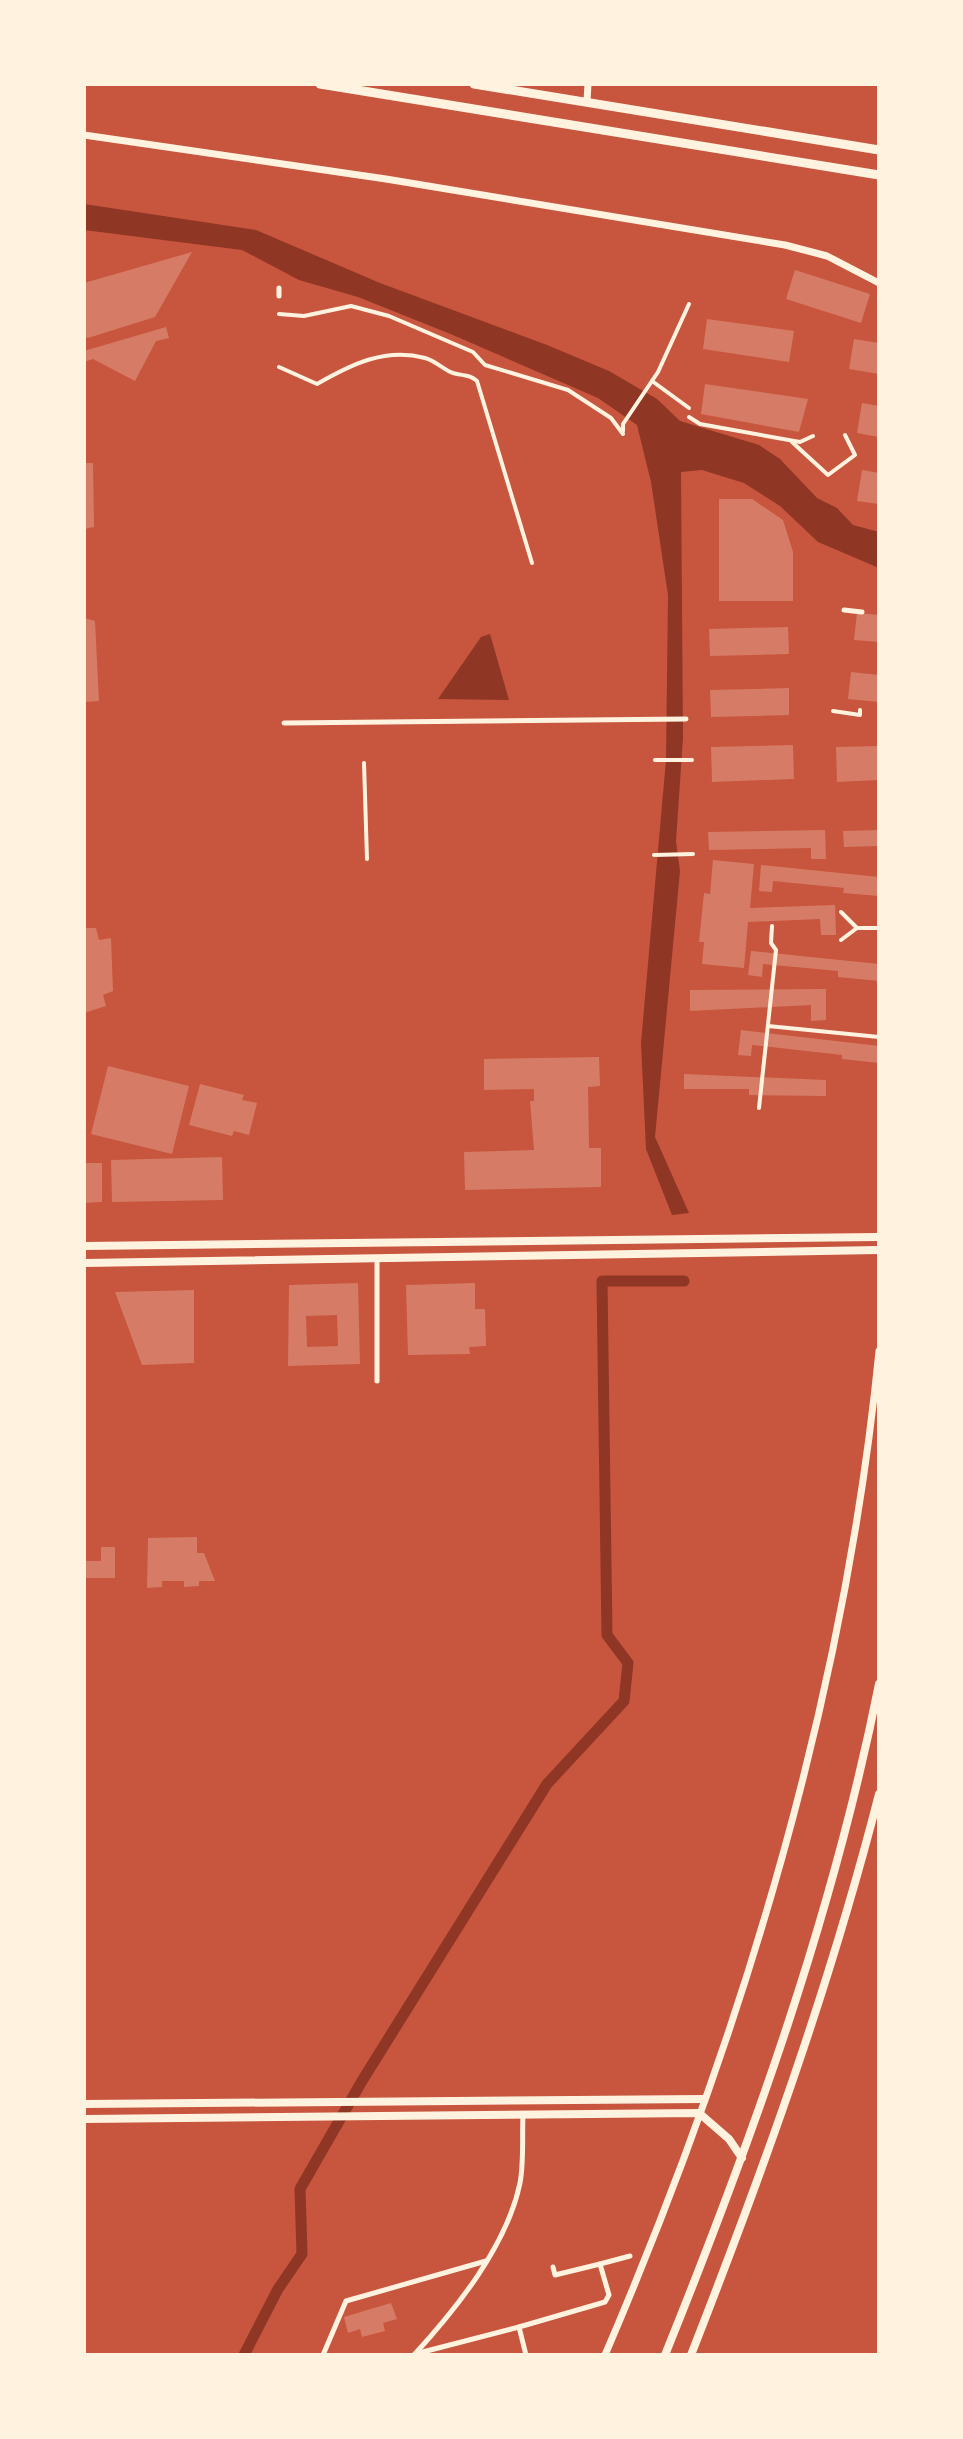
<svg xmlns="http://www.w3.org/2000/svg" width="963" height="2439" viewBox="0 0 963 2439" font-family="'Source Sans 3',sans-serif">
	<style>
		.water { fill: #8f3625 }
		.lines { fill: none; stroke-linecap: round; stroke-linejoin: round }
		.canal { stroke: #8f3625; stroke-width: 11 }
		.building { fill: #d67c66; fill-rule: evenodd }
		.pedestrian { stroke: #fff3e0; stroke-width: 4 }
		.minor { stroke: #fff3e0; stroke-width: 5 }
		.tertiary { stroke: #fff3e0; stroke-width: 7 }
		.secondary { stroke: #fff3e0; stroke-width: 8 }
		.primary { stroke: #fff3e0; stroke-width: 9 }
	</style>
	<rect width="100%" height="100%" fill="#c8553d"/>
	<g class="water">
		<polygon points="84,204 256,230 380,283 547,345 609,371 657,399 680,421 759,445 780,459 817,498 837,508 853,525 879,532 879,568 818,542 780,506 744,483 702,470 681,472 683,738 676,841 680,871 655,1137 689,1213 672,1215 646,1149 641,1043 666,760 668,595 651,482 637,425 598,398 453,335 358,297 299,280 242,250 84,230"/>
		<polygon points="490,634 509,700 438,699 481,637"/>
	</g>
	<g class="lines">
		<polyline class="canal" points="244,2355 278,2289 302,2254 300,2189 362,2081 547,1784 624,1701 628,1663 607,1635 602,1281 684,1281"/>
	</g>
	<g class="building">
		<polygon points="192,252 155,317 88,338 84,336 84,283"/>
		<polygon points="795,270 870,294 861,323 786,299"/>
		<polygon points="707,319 794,331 789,362 703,349"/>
		<polygon points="166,327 169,338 156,341 135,381 93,359 84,362 84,351"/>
		<polygon points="854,339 879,343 879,374 849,369"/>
		<polygon points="705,384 808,399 799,432 701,414"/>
		<polygon points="862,403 879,406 879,437 857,433"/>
		<polygon points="84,463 93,463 94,527 84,529"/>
		<polygon points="862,470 879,473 879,504 857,501"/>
		<polygon points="719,499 752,499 783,520 793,552 793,601 719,601"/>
		<polygon points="857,613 879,615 879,642 854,640"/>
		<polygon points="84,618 95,621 99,701 84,702"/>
		<polygon points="788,627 789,654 710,656 709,629"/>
		<polygon points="851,672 879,675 879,702 848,699"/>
		<polygon points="789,688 789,715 711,717 710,690"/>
		<polygon points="793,745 794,779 712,782 711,747"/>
		<polygon points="879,746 879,780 837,782 836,747"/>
		<polygon points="825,830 826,859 811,859 811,848 709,850 708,832"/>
		<polygon points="879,830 879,846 844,847 843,831"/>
		<polygon points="713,860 754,864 750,908 835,905 836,935 821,935 820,919 748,922 744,968 702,964 704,942 699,942 704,893 710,894"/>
		<polygon points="761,865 879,877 879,896 843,893 844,888 773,881 772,892 759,891"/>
		<polygon points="84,928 96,928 99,940 111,938 113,991 103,995 106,1006 84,1013"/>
		<polygon points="751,951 879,964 879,981 838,977 838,971 763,964 762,977 748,975"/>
		<polygon points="826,989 826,1020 811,1021 811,1005 690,1011 690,990"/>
		<polygon points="741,1030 879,1046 879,1063 842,1059 842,1055 752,1045 751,1056 738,1055"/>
		<polygon points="599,1057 600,1086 588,1087 589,1148 601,1148 601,1187 465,1190 464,1152 534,1150 530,1101 534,1101 534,1089 484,1090 484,1059"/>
		<polygon points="108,1066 189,1086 172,1154 91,1134"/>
		<polygon points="684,1074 826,1080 826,1096 749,1095 749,1089 684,1089"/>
		<polygon points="200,1084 244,1095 242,1100 257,1103 249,1135 234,1131 232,1136 189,1125"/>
		<polygon points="222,1157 223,1200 112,1202 111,1160"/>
		<polygon points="84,1163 102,1163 102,1202 84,1203"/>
		<path d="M358 1283 360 1364 288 1366 289 1285ZM337 1315 338 1346 307 1347 306 1316Z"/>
		<polygon points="475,1283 475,1309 485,1309 486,1346 469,1347 470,1354 408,1355 406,1285"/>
		<polygon points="194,1290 194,1363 142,1365 115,1292"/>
		<polygon points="197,1537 197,1553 204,1553 215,1581 199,1581 199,1586 184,1587 184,1581 162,1581 162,1587 147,1588 148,1538"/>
		<polygon points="101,1547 115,1547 115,1578 84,1578 84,1561 101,1561"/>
		<polygon points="391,2303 397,2319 383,2323 385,2331 362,2337 360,2329 348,2333 344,2317"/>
	</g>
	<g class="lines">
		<g class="pedestrian">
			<polyline points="279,314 304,316 351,306 389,316 473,352 485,365 568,390 611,418 623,434"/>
			<path d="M279 367 317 384C350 365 385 347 425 358 436 361 444 370 453 373 463 376 469 374 477 381L532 563"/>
			<polyline points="652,381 689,408"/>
			<polyline points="689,417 700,424 800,442 813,436"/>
			<polyline points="623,431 623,424 658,372 689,304"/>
			<polyline points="792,442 828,475 855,455 845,435"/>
			<polyline points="833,711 860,715 860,710"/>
			<polyline points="655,760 692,760"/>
			<polyline points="364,763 367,859"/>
			<polyline points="654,855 693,854"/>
			<polyline points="841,912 857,928 841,940"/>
			<polyline points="857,928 879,928"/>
			<polyline points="768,1026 879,1037"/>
			<polyline points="759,1108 776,950 771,943 772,926"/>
		</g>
		<g class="minor">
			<polyline points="279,296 279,288"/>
			<polyline points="844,610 862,612"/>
			<polyline points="284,723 686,719"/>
			<polyline points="377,1381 377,1259"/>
			<polyline points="600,2264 630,2256"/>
			<polyline points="415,2354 519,2327"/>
			<polyline points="323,2355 346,2301 486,2261"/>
			<path d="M414 2355C456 2309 507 2246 520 2183 524 2162 522 2137 523 2115"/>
			<polyline points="526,2355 519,2327 605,2302 609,2295 600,2264 555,2275 553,2267"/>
		</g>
		<g class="tertiary">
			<polyline points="587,101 588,84"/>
			<polyline points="84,135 386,179 785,245 827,256 879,283"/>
			<path d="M605 2355C741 2038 845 1695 879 1351"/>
		</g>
		<g class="secondary">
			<polyline points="84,1246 879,1237"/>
			<polyline points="84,1263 879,1250"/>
			<polyline points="84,2104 704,2099"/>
			<polyline points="84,2119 699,2113 729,2139 742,2158"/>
			<path d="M665 2355C753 2137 833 1915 879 1684"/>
			<path d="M691 2355C763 2171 830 1986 879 1794"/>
		</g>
		<g class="primary">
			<polyline points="320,84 879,175"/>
			<polyline points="474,84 879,150"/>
		</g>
	</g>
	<rect width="963" height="2439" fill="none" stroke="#fff3e0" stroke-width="172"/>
</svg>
